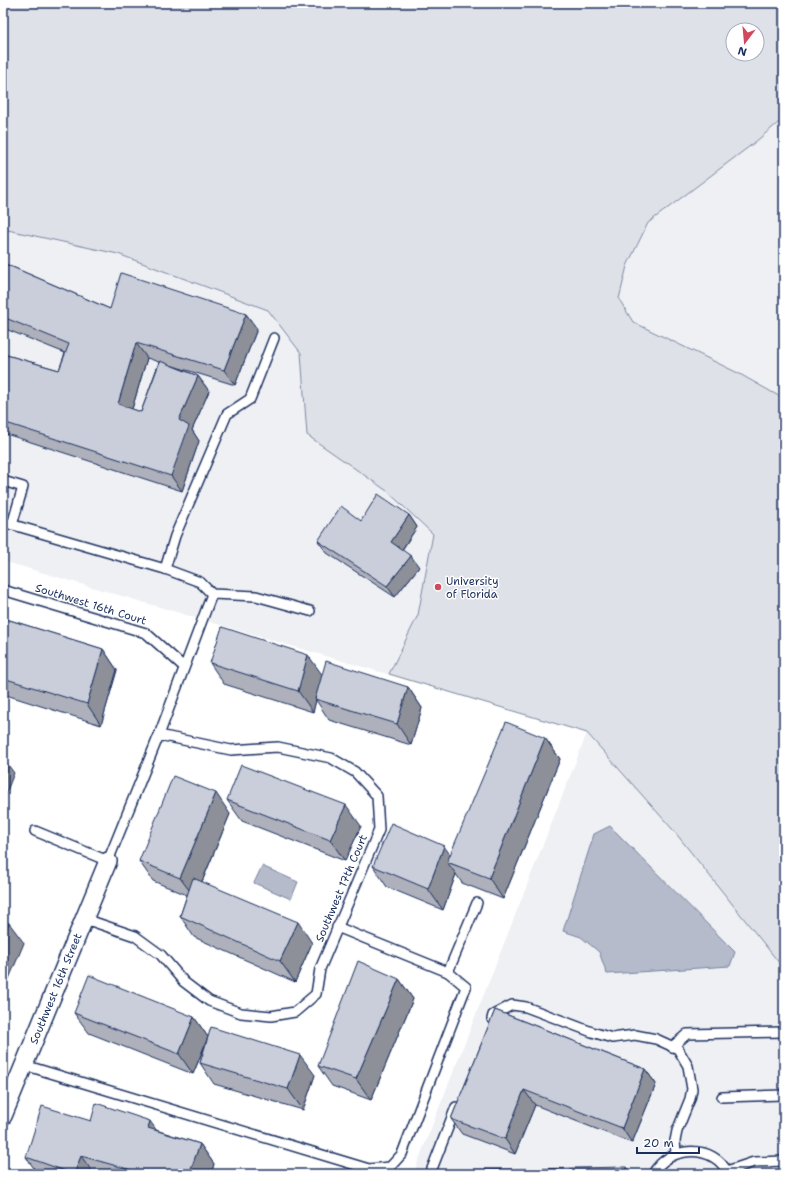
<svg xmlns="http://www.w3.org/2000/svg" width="787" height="1177" viewBox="0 0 787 1177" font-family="'Shantell Sans',sans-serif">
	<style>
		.built { fill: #eff0f4; fill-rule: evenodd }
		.green { fill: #dee1e7; stroke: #7c88a2; fill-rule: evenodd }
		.water { fill: #b5bbca; stroke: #77839f }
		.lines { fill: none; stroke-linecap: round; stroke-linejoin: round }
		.service-casing { stroke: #1b2f5e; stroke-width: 12 }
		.minor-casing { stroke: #1b2f5e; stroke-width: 20 }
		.service { stroke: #fff; stroke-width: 9 }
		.minor { stroke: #fff; stroke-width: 17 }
		.wall { fill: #aeb1bb; stroke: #1b2f5e; fill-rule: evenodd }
		.shaded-wall { fill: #8d9099; stroke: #1b2f5e }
		.building { fill: #caceda; stroke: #1b2f5e }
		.poi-dot { fill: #d1495b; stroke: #fff; stroke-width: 1.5 }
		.labels { text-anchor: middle; stroke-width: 3; stroke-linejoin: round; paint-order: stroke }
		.poi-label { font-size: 11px; fill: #1b2f5e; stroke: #fff; text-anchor: start }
		.street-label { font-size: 11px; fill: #1b2f5e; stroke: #fff }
	</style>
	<rect width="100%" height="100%" fill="#fff"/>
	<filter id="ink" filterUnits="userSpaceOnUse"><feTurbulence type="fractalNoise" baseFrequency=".025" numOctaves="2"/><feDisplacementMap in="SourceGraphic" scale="8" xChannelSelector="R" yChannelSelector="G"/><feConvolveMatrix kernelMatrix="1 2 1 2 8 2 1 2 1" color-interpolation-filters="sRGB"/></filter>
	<g filter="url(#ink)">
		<path class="built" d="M17 3H784V1174H413L587 733 3 561V39ZM733 30H757V54H733Z"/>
		<path class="green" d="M3 3H784V118L754 143 648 223 627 266 619 299 633 322 738 373 784 399V969L674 831 587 733 389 674 418 615 433 534 387 491 307 435 301 353 268 310 118 254 3 229ZM733 30H757V54H733Z"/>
		<g class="water">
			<polygon points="610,826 735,952 730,966 607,974 599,952 581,937 563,931 594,834"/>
			<polygon points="262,866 298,882 291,899 254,883"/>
		</g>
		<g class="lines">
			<g class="service-casing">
				<g id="service">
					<polyline points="3,481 23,487 12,525"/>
					<polyline points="3,522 165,569 200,582 212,594 256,596 310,611"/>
					<polyline points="165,569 175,536 227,414 250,399 274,338"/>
					<polyline points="3,590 146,633 184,667"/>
					<polyline points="159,735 212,594"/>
					<polyline points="35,831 108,861 159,735 231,750 278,747 331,758 355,772 377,796 379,830 320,969 316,994 295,1012 271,1016 241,1013 209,1001 184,982 161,955 135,936 85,919"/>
					<polyline points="448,972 477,903"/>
					<polyline points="492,1019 493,1015 512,1005 526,1007 592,1032 612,1038 635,1035 656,1039 678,1049 688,1066 692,1089 690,1099 677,1131 675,1141 676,1153"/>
					<polyline points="672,1047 687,1034 784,1032"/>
					<polyline points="24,1065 369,1169 390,1167 402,1154 466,987 448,972 337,927"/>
					<polyline points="722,1097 784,1095"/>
					<polyline points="727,1171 754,1162 784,1161"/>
					<polyline points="430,1174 456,1107"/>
					<path d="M653 1174C668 1145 715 1143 728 1174"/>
				</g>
			</g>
			<g class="minor-casing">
				<g id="minor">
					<path id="s1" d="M3 1116 108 861"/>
				</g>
			</g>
			<use href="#service" class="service"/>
			<use href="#minor" class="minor"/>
		</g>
		<g class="wall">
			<path d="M3 263 110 309 246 314 257 329 235 385 170 365 198 376 209 391 192 430 199 441 182 491 3 433V354L59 370 65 353 3 328ZM147 358 159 362 141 412 132 409Z"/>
			<polygon points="409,515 417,527 402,550 419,567 395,597 327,553 318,541 361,521"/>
			<polygon points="3,618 103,649 117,670 101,725 3,694"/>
			<polygon points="210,663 322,675 408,687 422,708 411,745 329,720 316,700 313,712 224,684"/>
			<polygon points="545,738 560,759 503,899 462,883 456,874 443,910 387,887 373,866 450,855"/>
			<polygon points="227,800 361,826 345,861 242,821"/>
			<polygon points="230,814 202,882 312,943 295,982 194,937 180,916 187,895 153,881 139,861"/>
			<polygon points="399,979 413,999 371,1100 332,1086 318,1066"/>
			<polygon points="495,1010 645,1069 656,1084 632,1143 535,1105 515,1154 462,1134 451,1119"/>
			<polygon points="74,1013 194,1017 208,1037 315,1075 303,1110 214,1084 200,1063 207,1041 193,1074 89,1033"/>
			<polygon points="91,1121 156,1130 200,1144 214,1164 211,1174 38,1174 26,1157"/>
		</g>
		<g class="shaded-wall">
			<polygon points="246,314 257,329 235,385 224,370"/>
			<polygon points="136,343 147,358 129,419 118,404"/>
			<polygon points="198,376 209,391 192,430 199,441 182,491 171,476 179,420"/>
			<polygon points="409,515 417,527 399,554 391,542"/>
			<polygon points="411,556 419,567 395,597 387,586"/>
			<polygon points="103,649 117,670 101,725 87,704"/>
			<polygon points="308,655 323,676 315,699 316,700 313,712 298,691"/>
			<polygon points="408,687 422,708 411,745 397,724"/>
			<polygon points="545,738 560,759 503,899 489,878"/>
			<polygon points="3,758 14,773 3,801"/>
			<polygon points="216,793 230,814 195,898 180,878"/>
			<polygon points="346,805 361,826 345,861 330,840"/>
			<polygon points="444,846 458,866 447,862 456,874 443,910 428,889"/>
			<polygon points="298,922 312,943 295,982 280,961"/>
			<polygon points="9,923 24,943 3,993 3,937"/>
			<polygon points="399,979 413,999 371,1100 356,1079"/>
			<polygon points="194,1017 208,1037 193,1074 179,1054"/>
			<polygon points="300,1055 315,1075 303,1110 288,1089"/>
			<polygon points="645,1069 656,1084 632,1143 622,1128"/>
			<polygon points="524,1090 535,1105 515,1154 505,1139"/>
			<polygon points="150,1121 164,1141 148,1128"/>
			<polygon points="200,1144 214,1164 211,1174 189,1174"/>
			<polygon points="81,1156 94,1174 74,1174"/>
			<polygon points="627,1167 631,1174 627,1174"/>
		</g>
		<g class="building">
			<polygon points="3,263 110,309 121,273 246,314 224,370 136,343 118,404 141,412 160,361 198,376 179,420 189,426 171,476 3,422 3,354 59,370 69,344 3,317"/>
			<polygon points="378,494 409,515 391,542 411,556 387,586 318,541 341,506 361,521"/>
			<polygon points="3,618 103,649 87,704 3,678"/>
			<polygon points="222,627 308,655 298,691 210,663"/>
			<polygon points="326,661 408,687 397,724 315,699"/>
			<polygon points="506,722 545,738 489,878 447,862"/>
			<polygon points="241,765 346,805 330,840 227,800"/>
			<polygon points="173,776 216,793 180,878 139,861"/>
			<polygon points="391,823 444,846 428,889 373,866"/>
			<polygon points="193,878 298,922 280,961 180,916"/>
			<polygon points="3,920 9,923 3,937"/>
			<polygon points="358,961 399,979 356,1079 318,1066"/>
			<polygon points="89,975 194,1017 179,1054 74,1013"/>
			<polygon points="495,1010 645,1069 622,1128 524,1090 505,1139 451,1119"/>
			<polygon points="211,1027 300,1055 288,1089 200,1063"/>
			<polygon points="96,1103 150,1121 148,1128 200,1144 189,1174 134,1174 135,1171 81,1156 74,1174 26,1157 42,1106 91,1121"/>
			<polygon points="627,1167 627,1174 426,1174 426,1171"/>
		</g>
	</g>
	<circle class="poi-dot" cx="438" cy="587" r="4"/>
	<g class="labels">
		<g class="poi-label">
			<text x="446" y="585">University<tspan x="446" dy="13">of Florida</tspan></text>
		</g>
		<g class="street-label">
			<text transform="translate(91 604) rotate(17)" y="4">Southwest 16th Court</text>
			<text transform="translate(341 888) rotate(-67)" y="4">Southwest 17th Court</text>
			<text dy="4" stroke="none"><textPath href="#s1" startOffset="138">Southwest 16th Street</textPath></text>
		</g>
	</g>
	<rect width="787" height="1177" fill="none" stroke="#fff" stroke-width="16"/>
	<rect x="8" y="8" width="771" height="1161" fill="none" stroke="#1b2f5e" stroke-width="1.5" filter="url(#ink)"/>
	<g transform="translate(745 42) rotate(196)"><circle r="19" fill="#ffffff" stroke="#a4acbf"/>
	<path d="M0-3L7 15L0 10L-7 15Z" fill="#d1495b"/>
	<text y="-6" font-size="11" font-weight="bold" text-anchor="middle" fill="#1b2f5e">N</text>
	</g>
	<path d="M637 1147v6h62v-6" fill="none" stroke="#1b2f5e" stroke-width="2"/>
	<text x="643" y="1147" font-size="12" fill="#1b2f5e" stroke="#ffffff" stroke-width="3" paint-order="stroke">20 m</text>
</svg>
